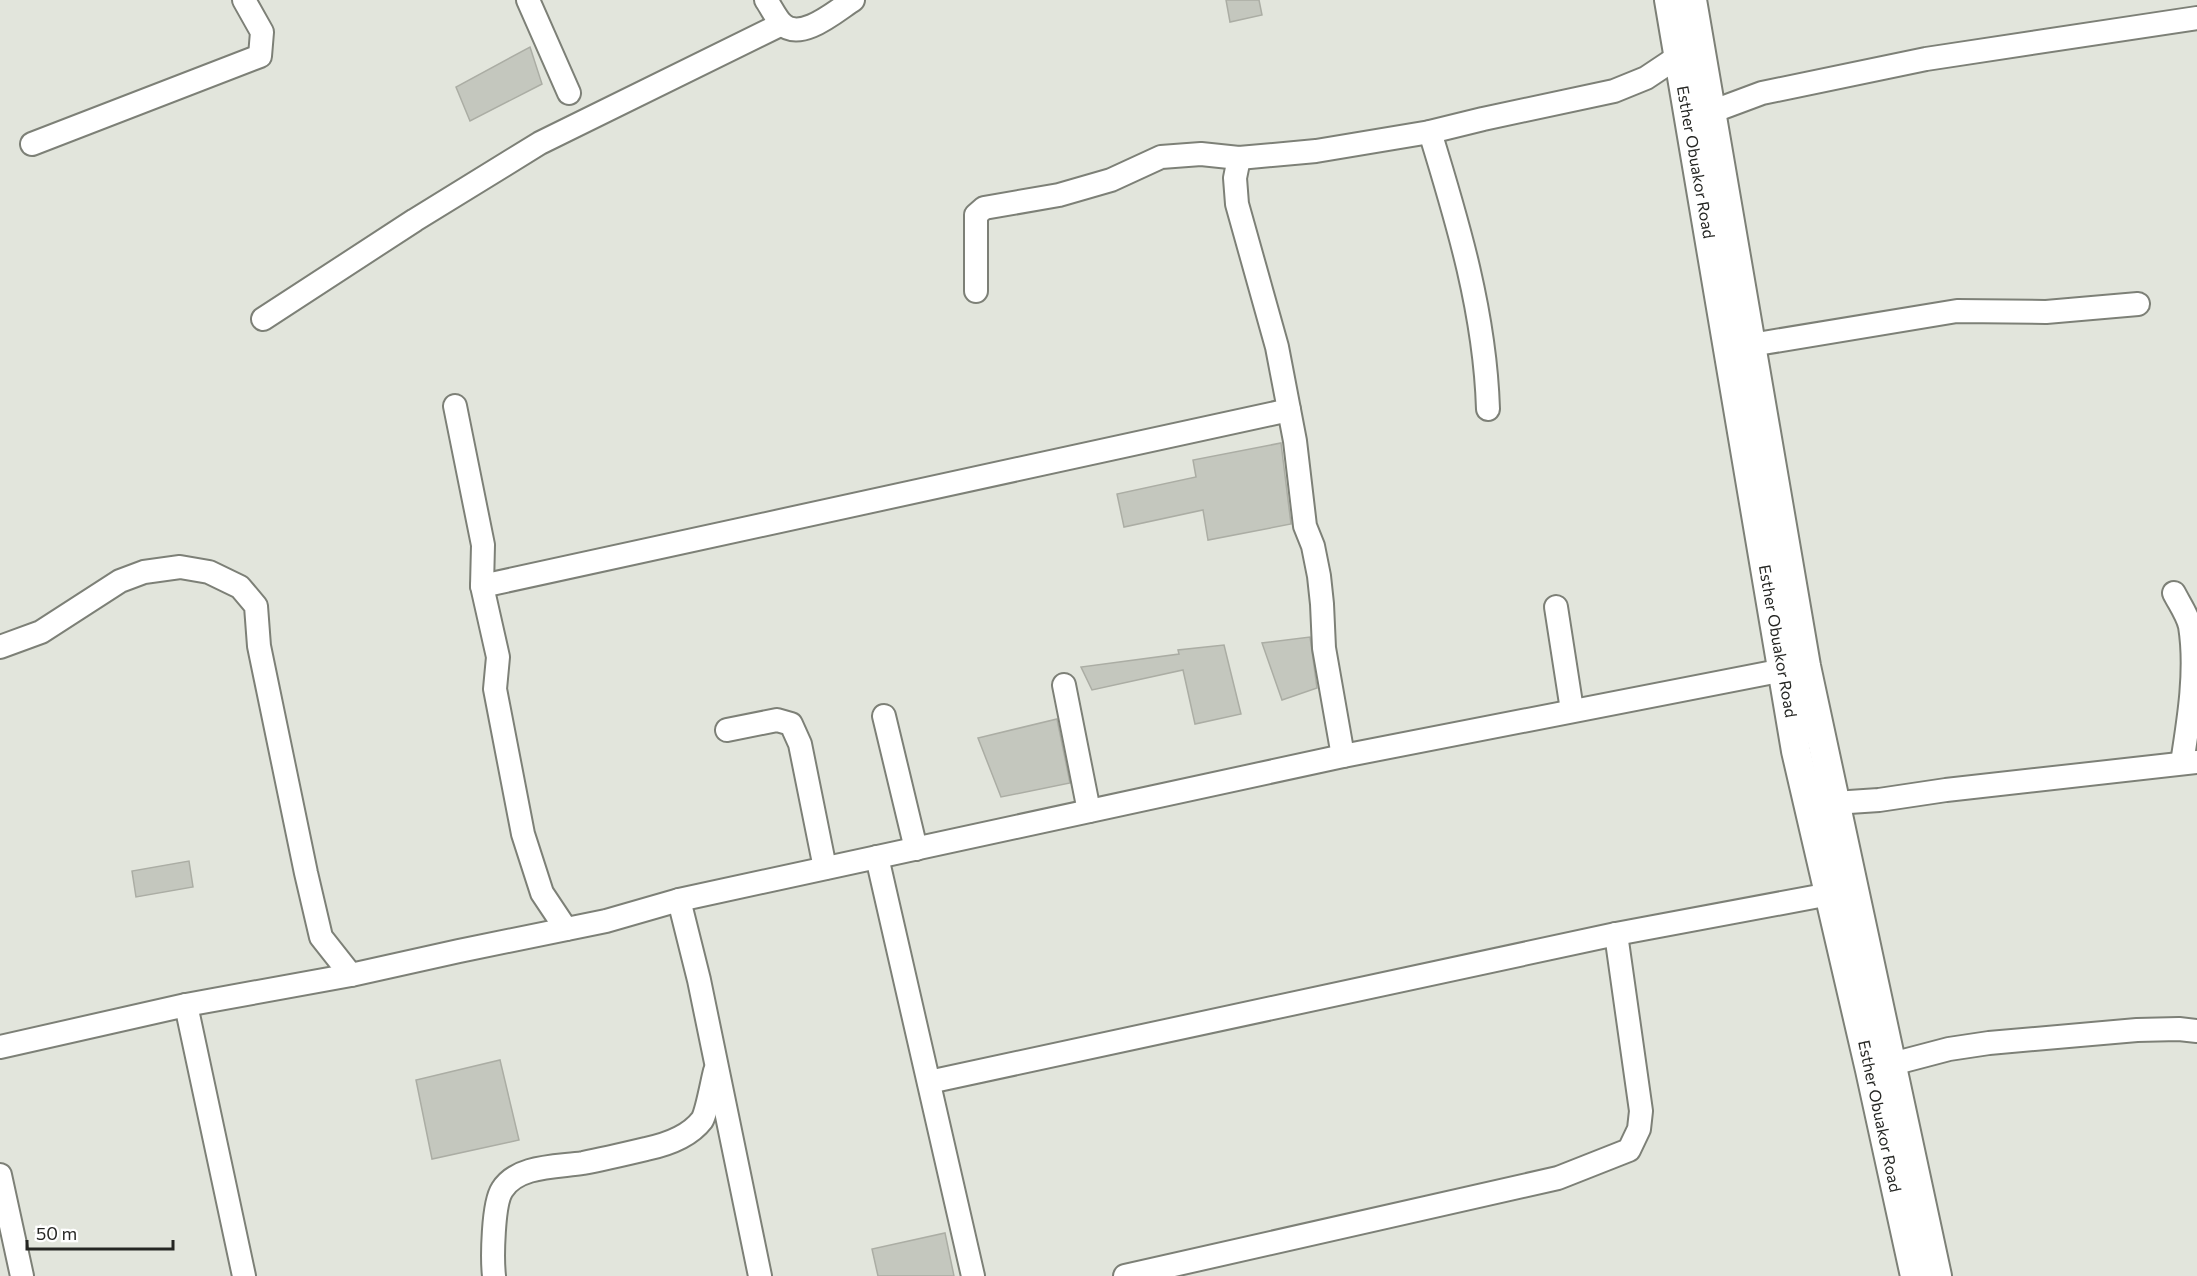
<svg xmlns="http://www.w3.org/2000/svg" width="2197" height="1276" viewBox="0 0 2197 1276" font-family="Commissioner,sans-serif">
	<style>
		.building { fill: #c4c7be; stroke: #abada4; stroke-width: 1.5 }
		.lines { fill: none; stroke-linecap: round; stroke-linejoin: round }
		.minor-casing { stroke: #7d8077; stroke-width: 26 }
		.tertiary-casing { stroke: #7d8077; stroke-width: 32 }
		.minor { stroke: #fff; stroke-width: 22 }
		.tertiary { stroke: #fff; stroke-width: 28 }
		.labels { text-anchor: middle; stroke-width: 6; stroke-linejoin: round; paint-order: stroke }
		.street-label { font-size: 16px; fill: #252623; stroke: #fff }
	</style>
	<rect width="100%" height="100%" fill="#e2e5dc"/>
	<g class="building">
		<polygon points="1226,0 1259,0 1262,15 1230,22"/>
		<polygon points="530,47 542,84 470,121 456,87"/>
		<polygon points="1281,443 1291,524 1208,540 1203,510 1124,527 1117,494 1196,477 1193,460"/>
		<polygon points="1310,637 1317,688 1282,700 1262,643"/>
		<polygon points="1224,645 1241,714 1195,724 1183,670 1092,690 1081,667 1179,654 1178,650"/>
		<polygon points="1057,719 1070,783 1001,797 978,738"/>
		<polygon points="189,861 193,887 136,897 132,871"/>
		<polygon points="500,1060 519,1140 432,1159 416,1080"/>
		<polygon points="945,1233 954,1276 878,1276 872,1249"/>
	</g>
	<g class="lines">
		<g class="minor-casing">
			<g id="minor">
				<polyline points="528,0 569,93"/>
				<path d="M766 0C771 7 776 18 782 24 801 42 836 11 853 0"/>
				<polyline points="1711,112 1762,93 1926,59 2197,18"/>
				<path d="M1430 132C1458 223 1485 313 1488 409"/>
				<polyline points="32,144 260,56 262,32 244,0"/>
				<polyline points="1239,158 1235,178 1237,204 1277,347 1295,441 1305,526 1313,546 1319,576 1322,604 1324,648 1343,756"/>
				<polyline points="976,291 976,215 984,208 1059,195 1111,180 1161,157 1201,154 1239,158 1316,151 1430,132 1483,119 1614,91 1646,78 1679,56"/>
				<polyline points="263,319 415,220 540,143 782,24"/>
				<polyline points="1751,345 1957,311 2046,312 2138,304"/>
				<polyline points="455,406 483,545 482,586 498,657 495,689 523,834 542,893 566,929"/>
				<polyline points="482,586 1289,410"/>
				<path d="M2174 593C2179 603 2187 614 2190 626 2197 670 2189 719 2182 763"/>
				<polyline points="1556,607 1572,710"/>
				<polyline points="0,647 41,632 120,581 144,572 180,567 209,572 240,587 256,606 259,646 306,873 321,937 351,975"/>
				<polyline points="1064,685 1089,811"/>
				<polyline points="884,716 916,849"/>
				<polyline points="727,730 777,720 791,724 800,744 825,868"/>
				<polyline points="1834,803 1879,800 1946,790 2197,762"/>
				<polyline points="877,857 973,1276"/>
				<polyline points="679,900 699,980 760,1276"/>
				<polyline points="186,1005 244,1276"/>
				<polyline points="0,1047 186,1005 351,975 459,951 606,921 679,900 1343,756 1799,667"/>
				<polyline points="1892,1064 1949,1049 1989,1043 2137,1030 2179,1029 2197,1031"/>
				<polyline points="929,1082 1616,934 1830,894"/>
				<polyline points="0,1175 22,1276"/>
				<path d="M494 1276C492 1258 493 1204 502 1190 517 1165 558 1167 583 1163 604 1159 625 1154 646 1149 665 1145 689 1137 702 1120 707 1112 712 1082 715 1071"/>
				<polyline points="1125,1276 1558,1178 1629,1150 1639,1129 1641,1111 1616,934"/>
			</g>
		</g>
		<g class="tertiary-casing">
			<g id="tertiary">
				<polyline points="1669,0 1796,751 1870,1070 1915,1276"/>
				<polyline points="1692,0 1806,666 1937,1276"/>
			</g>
		</g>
		<use href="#minor" class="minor"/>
		<use href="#tertiary" class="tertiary"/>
	</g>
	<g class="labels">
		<g class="street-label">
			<text transform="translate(1696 162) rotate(80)" y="6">Esther Obuakor Road</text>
			<text transform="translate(1778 641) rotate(80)" y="6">Esther Obuakor Road</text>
			<text transform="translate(1880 1116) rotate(78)" y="6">Esther Obuakor Road</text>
		</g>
	</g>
	<path d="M27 1240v9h146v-9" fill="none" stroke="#252623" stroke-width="3"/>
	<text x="36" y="1240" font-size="18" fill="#252623" stroke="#ffffff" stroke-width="4.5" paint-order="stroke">50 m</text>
</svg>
